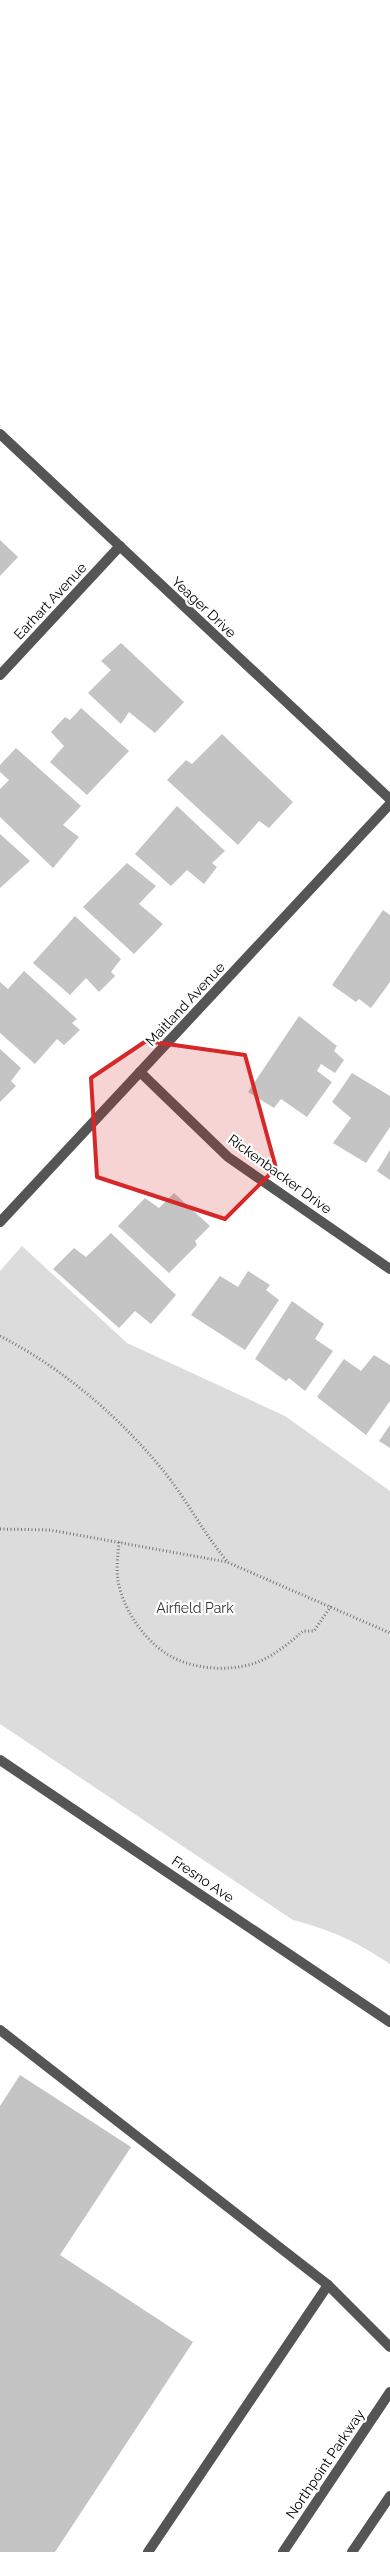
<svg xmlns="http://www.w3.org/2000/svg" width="390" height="2552" viewBox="0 0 390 2552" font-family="Raleway,sans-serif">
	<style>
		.green { fill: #dcdcdc }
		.building { fill: #c4c4c4 }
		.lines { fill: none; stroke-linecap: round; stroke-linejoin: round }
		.path { stroke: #777; stroke-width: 3; stroke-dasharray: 1 2.5; stroke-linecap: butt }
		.service { stroke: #555; stroke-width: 10 }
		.minor { stroke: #555; stroke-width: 10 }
		.tertiary { stroke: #555; stroke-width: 10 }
		.marked { fill: #d62828; fill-opacity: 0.2; stroke: #d62828; stroke-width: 4; stroke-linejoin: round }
		.labels { text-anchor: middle; stroke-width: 4.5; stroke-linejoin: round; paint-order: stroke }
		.street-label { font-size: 14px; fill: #000; stroke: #fff }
		.park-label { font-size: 14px; fill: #333; stroke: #fff }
	</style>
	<rect width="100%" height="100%" fill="#fff"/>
	<path class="green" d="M22 1246 127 1343 285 1416 390 1491V1964C355 1941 334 1931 293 1920L0 1724V1271Z"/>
	<g class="building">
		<polygon points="0,540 18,557 0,576"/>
		<polygon points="121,643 184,702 155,733 129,712 121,724 88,693 111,670 101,661"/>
		<polygon points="81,708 129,751 87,795 50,762 64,746 51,732 65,717 70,720"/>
		<polygon points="222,734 293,802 269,828 259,821 238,845 167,780 186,760 192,764"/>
		<polygon points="16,748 81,806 63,825 79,837 53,868 0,817 0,789 9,780 0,772 0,765"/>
		<polygon points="177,806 225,851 212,863 217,867 204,884 187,870 171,886 135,854"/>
		<polygon points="0,834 30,861 0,888"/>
		<polygon points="127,863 156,886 139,904 163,924 134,954 83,907"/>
		<polygon points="383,910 390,915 390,982 371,1008 359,999 356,1002 332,985"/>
		<polygon points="75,916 121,959 111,972 115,976 99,992 86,978 70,995 33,963"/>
		<polygon points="24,971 77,1019 72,1023 80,1030 64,1045 57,1039 35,1064 0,1033 0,982 8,989"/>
		<polygon points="299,1016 337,1046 334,1051 344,1060 335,1073 321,1064 317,1071 332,1082 307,1117 281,1099 274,1108 248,1092"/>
		<polygon points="0,1049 21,1068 11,1081 16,1086 0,1102"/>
		<polygon points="352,1073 390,1096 390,1127 366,1163 333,1143 351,1118 332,1102"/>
		<polygon points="390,1150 390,1180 377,1171"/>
		<polygon points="174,1193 210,1226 195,1241 197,1245 169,1273 118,1226 145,1198 159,1208"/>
		<polygon points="111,1233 176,1295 151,1324 135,1311 119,1328 53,1269 74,1248 86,1257"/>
		<polygon points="248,1271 270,1285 266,1290 279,1300 245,1350 191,1315 220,1276 238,1287"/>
		<polygon points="292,1301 324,1324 315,1339 333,1351 305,1391 289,1378 286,1381 255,1359"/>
		<polygon points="374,1355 390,1365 390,1401 366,1435 317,1397 344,1359 361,1371"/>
		<polygon points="390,1425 390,1448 379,1441"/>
		<polygon points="20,2075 131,2147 60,2255 193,2342 55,2552 0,2552 0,2106"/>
	</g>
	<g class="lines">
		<g class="path">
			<path d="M0 1336C64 1369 121 1418 166 1474 188 1502 204 1534 227 1561"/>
			<polyline points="0,1529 50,1530 227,1562 390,1633"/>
			<path d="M119 1542C118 1555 116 1568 118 1580 122 1607 142 1637 164 1652 187 1669 226 1672 252 1664 272 1658 288 1644 303 1631H314L331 1606"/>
		</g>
		<g class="service">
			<polyline points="0,2030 328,2285 390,2347"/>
			<polyline points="148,2552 328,2285"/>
		</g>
		<g class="minor">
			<polyline points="0,434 390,799"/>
			<polyline points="0,675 120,546"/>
			<polyline points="140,1072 228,1157 390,1269"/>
			<polyline points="0,1222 390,804"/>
			<polyline points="0,1760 390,2022"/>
		</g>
		<g class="tertiary">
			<polyline points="283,2552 390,2392"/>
			<polyline points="352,2552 390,2496"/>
		</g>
	</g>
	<path class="marked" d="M146 1041 245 1055 276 1168 225 1219 97 1177 91 1078Z"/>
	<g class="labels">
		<g class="street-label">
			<text transform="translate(50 601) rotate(-47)" y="5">Earhart Avenue</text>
			<text transform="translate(204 607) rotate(43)" y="5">Yeager Drive</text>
			<text transform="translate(185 1004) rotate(-47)" y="5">Maitland Avenue</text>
			<text transform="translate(280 1174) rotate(36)" y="5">Rickenbacker Drive</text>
			<text transform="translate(203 1879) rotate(34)" y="5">Fresno Ave</text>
			<text transform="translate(325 2464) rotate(-56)" y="5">Northpoint Parkway</text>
		</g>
		<g class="park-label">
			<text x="195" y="1613">Airfield Park</text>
		</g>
	</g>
</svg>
